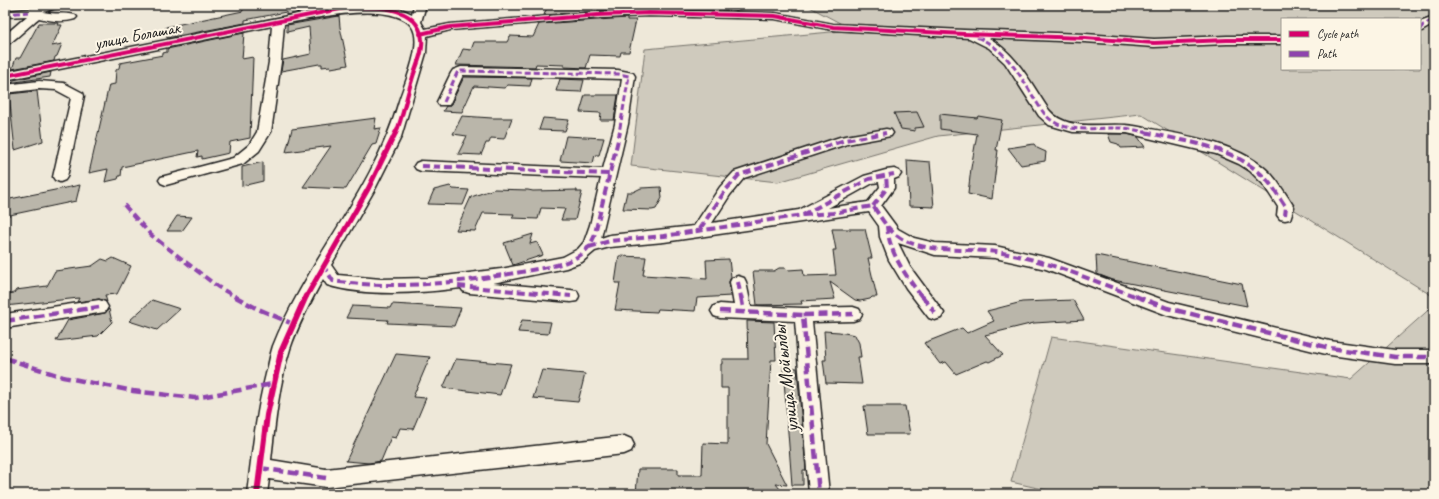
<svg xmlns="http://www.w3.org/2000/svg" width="1439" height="499" viewBox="0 0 1439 499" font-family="Caveat,sans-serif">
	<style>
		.green { fill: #cfcabd; stroke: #76736c; fill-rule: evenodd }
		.building { fill: #bab6aa; stroke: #1c1c1c }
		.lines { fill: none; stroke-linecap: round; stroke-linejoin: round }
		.minor-casing { stroke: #1c1c1c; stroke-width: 3 }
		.minor { fill: #fcf5e5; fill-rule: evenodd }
		.quiet-far2 { stroke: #8e44ad; stroke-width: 3; stroke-dasharray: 6 3; stroke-linecap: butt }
		.quiet-far1 { stroke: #8e44ad; stroke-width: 4; stroke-dasharray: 8 4; stroke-linecap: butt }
		.quiet { stroke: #8e44ad; stroke-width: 4.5; stroke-dasharray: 10 4.5; stroke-linecap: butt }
		.cycleway-far2-casing { stroke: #fcf5e5; stroke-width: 6 }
		.cycleway-far1-casing { stroke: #fcf5e5; stroke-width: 8 }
		.cycleway-casing { stroke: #fcf5e5; stroke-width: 8 }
		.cycleway-far2 { stroke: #d6006c; stroke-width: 4 }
		.cycleway-far1 { stroke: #d6006c; stroke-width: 5 }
		.cycleway { stroke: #d6006c; stroke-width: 6 }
		.labels { text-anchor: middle; stroke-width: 4; stroke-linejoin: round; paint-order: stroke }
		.far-street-label { font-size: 17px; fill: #1c1c1c; stroke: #fcf5e5 }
		.street-label { font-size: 20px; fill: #1c1c1c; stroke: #fcf5e5 }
	</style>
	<rect width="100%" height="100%" fill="#eee8d9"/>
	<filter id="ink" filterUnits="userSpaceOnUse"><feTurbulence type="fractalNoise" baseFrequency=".025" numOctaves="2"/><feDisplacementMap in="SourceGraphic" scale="8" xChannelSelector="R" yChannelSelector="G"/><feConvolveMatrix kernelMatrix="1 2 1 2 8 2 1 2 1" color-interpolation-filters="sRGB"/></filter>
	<g filter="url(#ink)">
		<g class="green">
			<path d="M806 5H1434V297L1141 114 938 136 778 182 631 166 645 49 853 30ZM1282 19H1420V69H1282Z"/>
			<polygon points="1434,305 1434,494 1064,494 1011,482 1051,337 1351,379"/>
		</g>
		<g class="building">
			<polygon points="242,5 335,5 286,15 286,12 245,20 245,23 167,38 166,27 243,11"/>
			<polygon points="548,5 625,5 626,9 544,15"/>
			<polygon points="339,16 340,27 348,65 331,68 330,66 322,67 322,64 319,64 281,71 283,60 311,54 309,27 287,32 287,25"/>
			<polygon points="627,18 627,20 636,20 629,52 621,52 620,56 590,55 586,68 564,67 564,65 536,64 535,67 456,65 463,49 471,50 474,42 507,42 510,36 533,37 539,24"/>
			<polygon points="39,23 59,23 58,25 62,25 52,46 62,44 57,56 55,57 54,61 12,69 16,58 20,58"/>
			<polygon points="244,33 242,59 253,57 250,138 230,142 229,153 202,159 202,156 197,157 198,151 122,167 121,176 119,176 118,179 105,182 108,169 89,173 109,85 115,84 116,70 119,68 120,63 163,55 163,53 167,52 167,49"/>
			<polygon points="51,72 50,77 8,83 9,81"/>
			<polygon points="464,77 532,78 530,86 508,85 504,88 474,86 462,112 443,111 446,106 450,106"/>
			<polygon points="560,79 584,80 581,92 556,91"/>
			<polygon points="37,91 43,141 15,150 9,94"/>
			<polygon points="585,95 618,95 614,120 600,120 601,113 580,112"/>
			<polygon points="917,112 924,127 915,128 915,131 901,129 894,113"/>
			<polygon points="940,114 977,118 978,116 1002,120 996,150 998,150 992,199 968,194 971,168 977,134 940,129"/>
			<polygon points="462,116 492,118 512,118 504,139 491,138 489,143 486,143 481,155 458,154 467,136 453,134"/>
			<polygon points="376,118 374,129 381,128 376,144 372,145 346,189 303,187 331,146 286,152 292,129"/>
			<polygon points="543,118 569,120 565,131 539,130"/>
			<polygon points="1108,134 1127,134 1138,137 1145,147 1121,148 1118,144 1111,142"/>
			<polygon points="566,136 604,138 599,155 595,155 593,163 560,161"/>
			<polygon points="1034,144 1037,148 1046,152 1045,161 1021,165 1008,148"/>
			<polygon points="907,160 930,162 934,207 909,206"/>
			<polygon points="263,162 263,181 242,186 242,167"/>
			<polygon points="80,185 76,201 5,216 5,200"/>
			<polygon points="450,186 453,189 469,190 463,205 428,204 434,190"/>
			<polygon points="661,187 662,198 656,209 652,210 623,209 627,192 633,192 641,188"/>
			<polygon points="494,189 528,190 533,191 577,190 577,192 582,192 575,220 561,220 565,209 541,208 538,219 512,218 514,214 483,213 475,231 456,230 471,197"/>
			<polygon points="177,216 192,217 182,231 167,231"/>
			<polygon points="832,229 865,229 872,258 868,258 877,297 872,297 870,299 860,301 855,300 830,282 835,299 801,301 802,304 757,305 753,271 774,271 779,268 786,268 788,270 803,269 804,276 836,275 833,250 836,250"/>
			<polygon points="533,234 530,244 537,242 543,255 513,265 504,243"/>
			<polygon points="1096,255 1242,284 1247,306 1113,280 1097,274"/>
			<polygon points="619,256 646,257 643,275 707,279 706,260 729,259 731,277 729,282 731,296 697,298 695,311 658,309 657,312 615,310 620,283 615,283"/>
			<polygon points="113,258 131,266 117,294 105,295 107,302 99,299 77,302 79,298 5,306 5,299 8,294 14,293 16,290 47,286 55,271 92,266 102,259 108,261"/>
			<polygon points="152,300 180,309 157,330 129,321"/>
			<polygon points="1073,300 1084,320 1034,323 985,335 1003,355 989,362 987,361 956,374 946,362 940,364 924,343 962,328 967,333 994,321 987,311 1022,302"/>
			<polygon points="392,304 461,308 454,326 387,323 388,320 346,318 352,306 390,308"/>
			<polygon points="109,309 112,322 98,336 56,341 68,320 105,313"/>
			<polygon points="522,320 551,322 548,334 518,332"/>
			<polygon points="747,321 774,322 776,360 771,360 766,444 787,485 776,484 784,494 636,494 638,469 678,469 678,475 702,475 703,443 728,444 728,388 721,388 721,364 722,364 722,359 748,359"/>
			<polygon points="824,331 839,332 855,335 859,343 861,357 858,357 862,384 826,383 823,360 826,360"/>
			<polygon points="396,354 430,357 413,397 426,398 413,429 400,428 396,438 391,437 381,461 369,463 346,461"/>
			<polygon points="456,359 511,364 500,395 443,388"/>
			<polygon points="783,367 797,368 806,470 803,470 803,485 792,485"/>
			<polygon points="542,370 585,374 578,402 533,398"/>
			<polygon points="864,406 905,406 910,434 868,434"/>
		</g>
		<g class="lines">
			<g class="minor-casing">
				<g id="minor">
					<path d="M43 5H61L59 7 43 12C55 15 65 12 75 15L77 17 75 19C63 23 51 21 39 18 31 24 11 44 5 46V35L27 16 5 17V11L29 9Z"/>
					<path d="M343 5C366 5 391 2 412 14L414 5H426L421 22 425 29 450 24 598 12 649 10 775 13 833 24 964 30 1085 34 1154 39 1227 36H1282V44H1227L1154 47 1085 42 989 38C1018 55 1031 84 1049 110 1069 134 1106 121 1134 126 1177 134 1239 141 1271 174 1280 184 1287 196 1294 207L1290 219 1285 220 1280 219 1277 215 1278 207 1263 184 1250 171 1239 164 1216 154 1127 133 1073 132 1049 125 1039 116 1005 63 989 48 969 38 833 30 775 19 649 16 598 18 450 30 427 36 426 53 401 137 375 189 331 265 338 275 381 279 429 278 501 269 563 257 578 249 584 242 590 225 601 178 421 171 416 169 414 166 416 163 421 161 603 169 615 124 622 79 463 75 449 105H439L437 102 451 73 453 70 461 67 618 70 633 73 635 76 628 124 601 238 610 235 694 226 720 187 734 172 840 137 886 129 891 130 893 133 891 136 847 144 744 178 730 195 712 223 799 210 864 176 886 170 894 169 899 171 901 174 899 177 894 179V188L881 206 898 229 914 238 935 243 995 246 1049 258 1169 302 1330 341 1395 350H1434V364H1395L1330 355 1167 315 1046 269 995 258 935 255 898 243 910 267 944 313 941 318 935 320 929 318 906 288 889 260 880 237 879 226 869 212 664 242 610 247 595 251 582 262 566 268 493 283 571 290 577 291 579 296 577 301 571 302 469 293 463 291 461 288C422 293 365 297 327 285L323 279C311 301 298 325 290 349 279 384 275 423 271 460L326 469 624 436 631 439 634 445 631 451 624 454 326 487 269 479 267 494H247C252 454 256 413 266 374 269 364 270 355 273 346 307 260 374 190 399 101 405 82 423 44 412 27 393 0 313 18 284 24L281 62 271 132 259 151 243 164 166 185 161 183 159 180 161 177 233 158 249 145 257 132 269 62 272 26 5 80V72ZM879 182 880 187 868 202 828 208 873 183Z"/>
					<polygon points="1434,17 1434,24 1420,32 1420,22"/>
					<polygon points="39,81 64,83 83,93 84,96 67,177 65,180 60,182 55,180 53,177 71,98 56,90 39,89 5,93 5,85"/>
					<polygon points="738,276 744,278 746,282 751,306 803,308 853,307 859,309 862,314 859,319 853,321 812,322 829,494 809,494 795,321 720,318 714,316 711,311 714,306 720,304 734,305 730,282 732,278"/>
					<polygon points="99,300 105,302 108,307 105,312 5,328 5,314"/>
				</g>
			</g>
			<use href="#minor" class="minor"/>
			<g class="quiet-far2">
				<polyline points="5,14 30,12"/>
				<polyline points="1420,29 1423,25 1434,20"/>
				<path d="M977 37C1005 49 1019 73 1034 98 1040 107 1045 118 1056 123 1074 133 1099 127 1119 128 1129 128 1139 131 1149 133"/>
				<polyline points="444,102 457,73 461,71 618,74 629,76 619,133"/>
			</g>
			<g class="quiet-far1">
				<path d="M1145 132C1186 142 1233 146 1264 177 1273 186 1279 197 1286 207L1285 215"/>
				<polyline points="421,166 609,174"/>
				<polyline points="124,205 151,235 218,287 236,297"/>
				<polyline points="873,206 887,188 886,175"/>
				<path d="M803 215 833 213 873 206C884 222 890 234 908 242 936 253 967 248 996 252 1045 259 1091 280 1137 297"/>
				<path d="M887 226C889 253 906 276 922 297"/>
				<polyline points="700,229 725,191 739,175 845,140 886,133"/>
				<polyline points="589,247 610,241 664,236 803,215 869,179 894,174"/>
				<path d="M323 265 333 281C397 290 458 283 521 272 539 268 560 267 577 257 585 253 590 246 594 237L620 132"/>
				<polyline points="738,282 741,297"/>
				<polyline points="458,286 571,296"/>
			</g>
			<g class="quiet">
				<polyline points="234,296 256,308 293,324"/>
				<polyline points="741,296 744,312"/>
				<polyline points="922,296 935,313"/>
				<polyline points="1135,296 1167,308 1330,348 1395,357 1434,357"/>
				<polyline points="720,311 803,315 819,494"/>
				<polyline points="803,315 853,314"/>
				<polyline points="5,321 99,307"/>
				<polyline points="5,358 63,377 133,391 195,398 273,384"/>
				<polyline points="260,468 326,478"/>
			</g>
			<g class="cycleway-far2-casing">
				<g id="cycleway-far2">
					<polyline points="420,34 450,27 598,15 649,13 775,16 833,27 964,34 1085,38 1154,43 1227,40 1282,40"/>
					<path d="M5 76 345 8C370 6 418 4 422 39 424 52 415 68 412 80 406 98 403 116 396 133"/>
				</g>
			</g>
			<g class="cycleway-far1-casing">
				<polyline id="cycleway-far1" points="306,297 368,189 396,132"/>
			</g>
			<g class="cycleway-casing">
				<polyline id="cycleway" points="257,494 267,415 281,352 306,296"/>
			</g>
			<use href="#cycleway-far2" class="cycleway-far2"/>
			<use href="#cycleway-far1" class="cycleway-far1"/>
			<use href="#cycleway" class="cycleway"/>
		</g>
	</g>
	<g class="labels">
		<g class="far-street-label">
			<text transform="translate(137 35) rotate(-11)" y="6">улица Болашак</text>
		</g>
		<g class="street-label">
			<text transform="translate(785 379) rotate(-97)" y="7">улица Мойылды</text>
		</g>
	</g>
	<rect width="1439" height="499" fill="none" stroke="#fcf5e5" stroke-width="20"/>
	<rect x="10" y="10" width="1419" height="479" fill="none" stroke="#1c1c1c" stroke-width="1.5" filter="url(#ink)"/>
	<rect x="1281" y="18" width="140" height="52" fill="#fcf5e5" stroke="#a29e95"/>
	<rect x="1289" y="31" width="20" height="6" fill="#d6006c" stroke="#a29e95"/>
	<text x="1317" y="38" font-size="12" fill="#1c1c1c">Cycle path</text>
	<rect x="1289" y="51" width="20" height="6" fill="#8e44ad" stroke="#a29e95"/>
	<text x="1317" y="58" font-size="12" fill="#1c1c1c">Path</text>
</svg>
